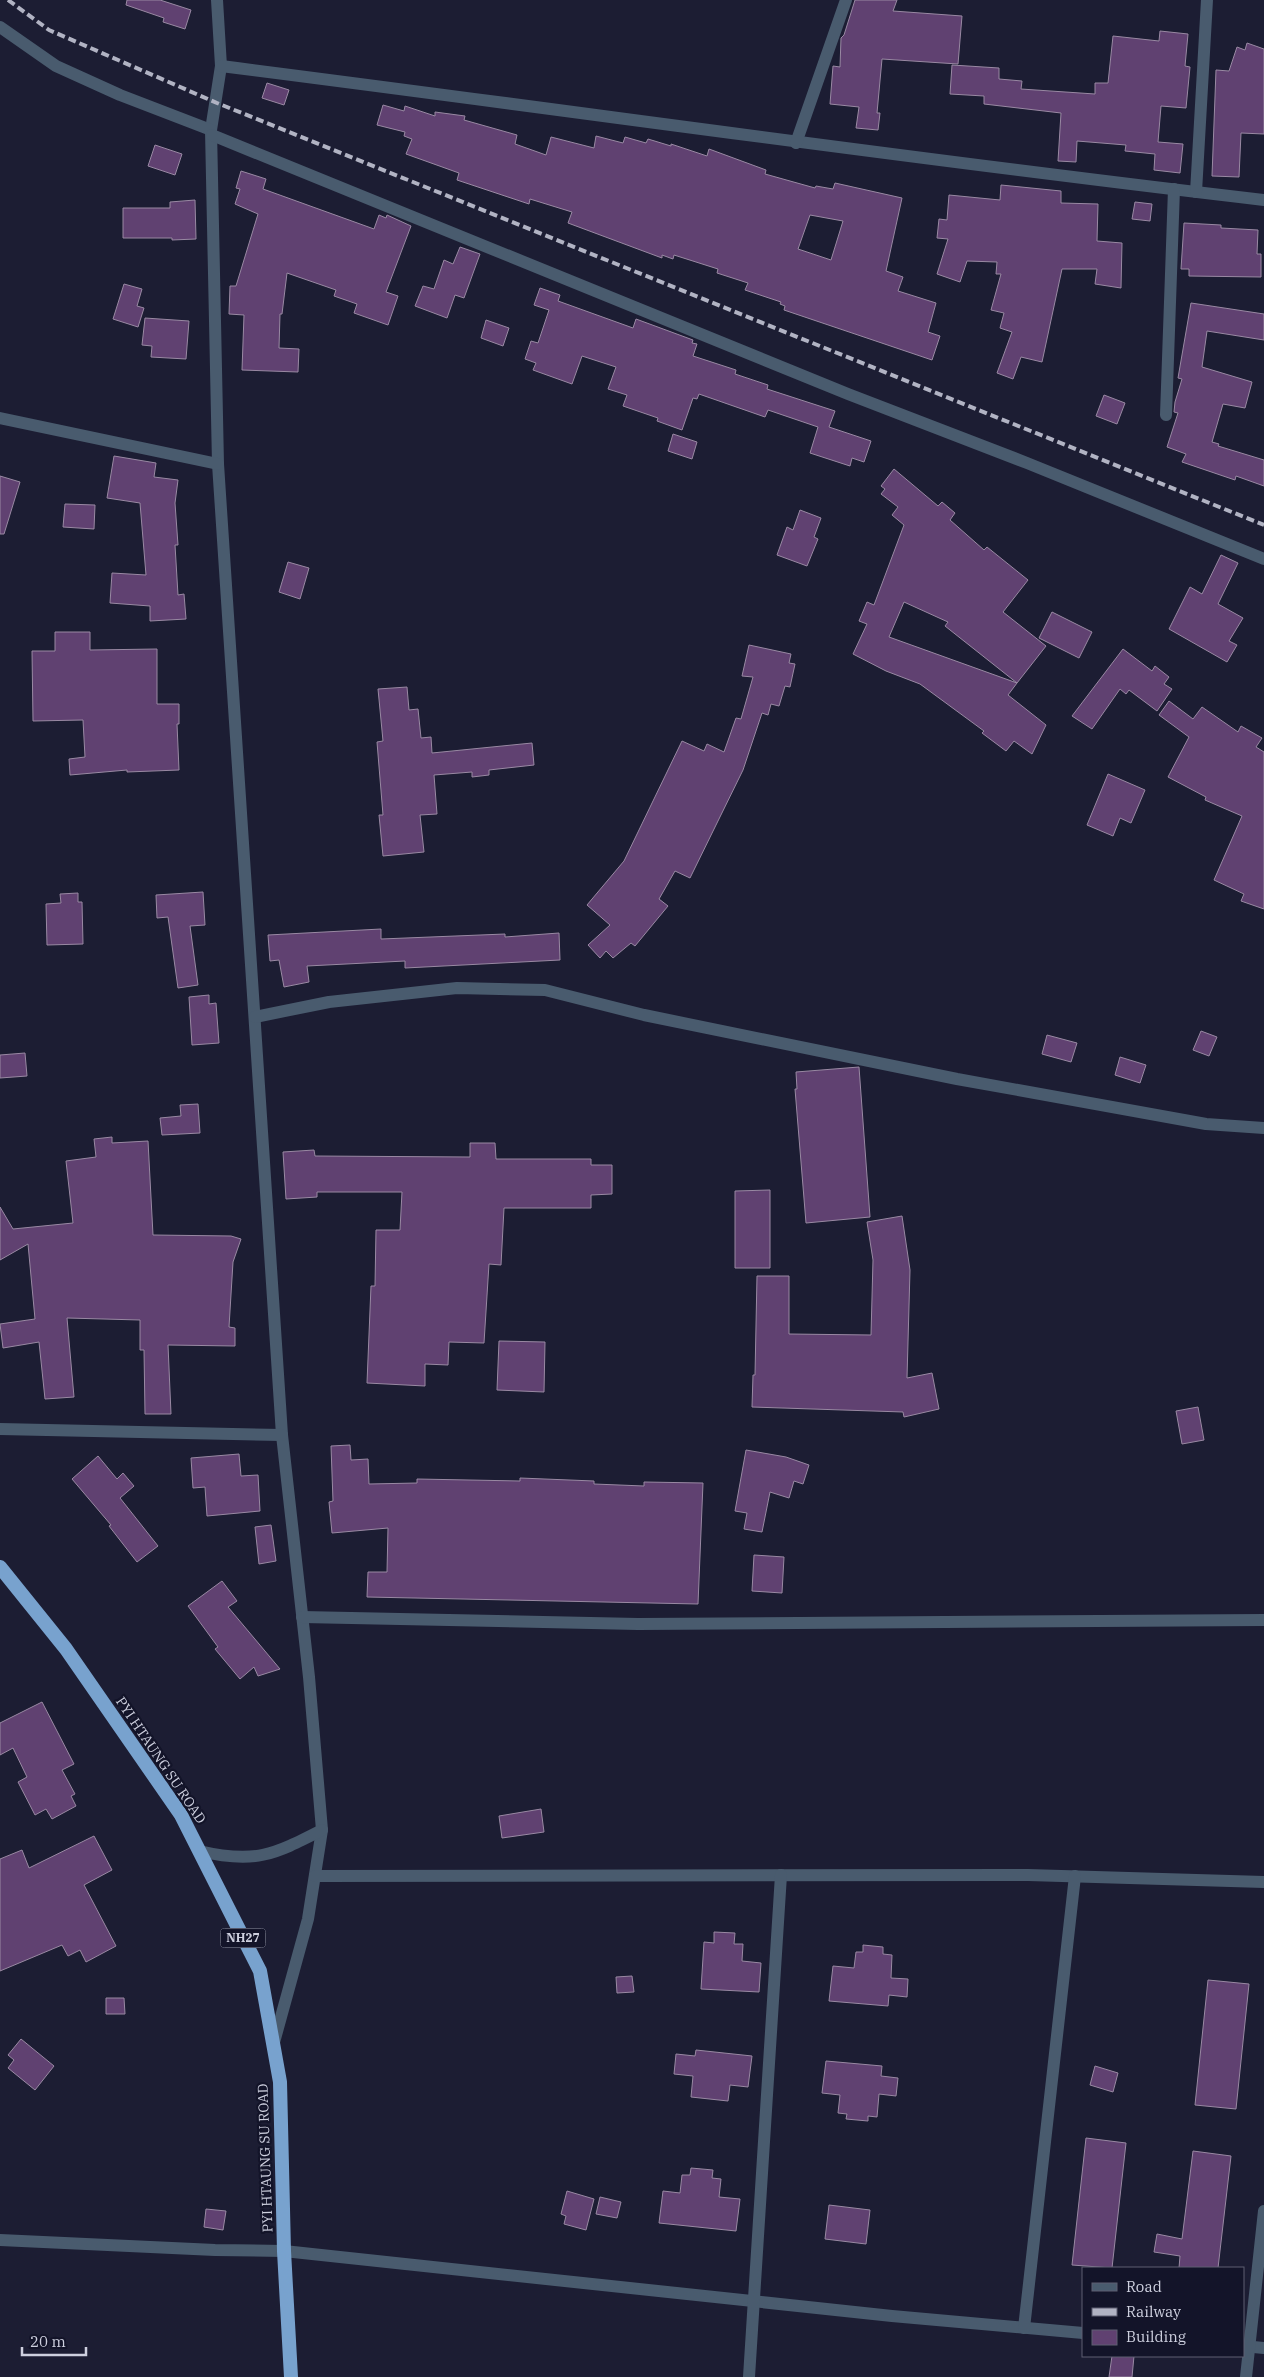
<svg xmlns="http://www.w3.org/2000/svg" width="1264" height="2377" viewBox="0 0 1264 2377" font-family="'IBM Plex Serif',serif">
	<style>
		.building { fill: #604171; stroke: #9989a3; fill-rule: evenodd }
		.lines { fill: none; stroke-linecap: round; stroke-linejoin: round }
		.minor { stroke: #495b6e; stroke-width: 12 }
		.trunk { stroke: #78a2ce; stroke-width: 14 }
		.rail { stroke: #b1b3c3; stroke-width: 4; stroke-dasharray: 8 4; stroke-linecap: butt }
		.labels { text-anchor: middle; stroke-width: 4.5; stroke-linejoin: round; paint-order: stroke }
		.shield { fill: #131429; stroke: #9698a8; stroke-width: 1 }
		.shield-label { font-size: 12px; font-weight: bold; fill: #ced0df }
		.street-label { font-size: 14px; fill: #ced0df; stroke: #131429 }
	</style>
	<rect width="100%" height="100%" fill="#1c1d33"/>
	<g class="building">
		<polygon points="127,0 160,0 191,10 185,29 163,22 164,18 126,5"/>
		<polygon points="855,0 897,0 893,11 962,16 958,64 882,59 877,113 880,113 878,130 856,128 859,107 830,104 833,66 840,67 841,38 844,35"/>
		<polygon points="1160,31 1188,34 1185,66 1190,67 1186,108 1161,106 1158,142 1183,144 1180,173 1154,170 1155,154 1125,151 1126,145 1077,141 1076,162 1058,161 1061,113 984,104 984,96 950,94 952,65 999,68 999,79 1022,81 1021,89 1095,94 1095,83 1108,83 1113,36 1159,41"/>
		<polygon points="1247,43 1264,49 1264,134 1241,133 1239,177 1212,176 1216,70 1229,71 1237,47 1245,50"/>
		<polygon points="267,83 289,90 284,105 262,98"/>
		<path d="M383 105 404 111 405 106 435 116V112L465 116 464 120 517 135 515 144 546 155 551 137 594 148 596 136 623 143 625 137 646 143 648 139 671 146V144L707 156 709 149 766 170 765 174 815 188 816 186 833 189 835 183 902 198 886 271 903 277 898 291 936 303 928 332 940 336 932 360 784 310 785 306 780 304 781 302 745 290 748 283 717 273 718 269 674 255 673 259 662 255V258L568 223 572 212 530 199 529 204 457 180 459 173 406 154 412 139 404 136 405 132 377 125ZM810 215 843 221 831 260 798 249Z"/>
		<polygon points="155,145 182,154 175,175 148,166"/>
		<polygon points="241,171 266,179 263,189 374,229 379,215 386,218 387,215 411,226 386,292 398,296 388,325 354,313 357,304 334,296 336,290 287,273 282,314 280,314 279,348 299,349 298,372 242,370 244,315 229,314 230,286 236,286 258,214 235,204 240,189 236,188"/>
		<polygon points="1001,185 1061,191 1061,203 1098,204 1097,241 1122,243 1121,288 1095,284 1097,269 1062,269 1042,362 1021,357 1013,379 997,373 1012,332 1000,328 1004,313 991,310 1001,274 996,274 997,262 967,261 960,282 937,274 948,239 937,238 939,219 947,220 949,195 1000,200"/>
		<polygon points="195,200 196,239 172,240 172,238 123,238 123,208 170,208 170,202"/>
		<polygon points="1135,202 1152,204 1150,221 1132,219"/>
		<polygon points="1184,223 1221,225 1221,228 1258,230 1257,254 1261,254 1261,277 1189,276 1189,269 1181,269"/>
		<polygon points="460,247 480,254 464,298 455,295 447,318 415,306 423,286 434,289 444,260 453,264"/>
		<polygon points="124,284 142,289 137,306 144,308 138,327 113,319"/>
		<polygon points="540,288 560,295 558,301 633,328 636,319 693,340 692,343 697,344 693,356 736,370 735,374 768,385 767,389 835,411 829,427 871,441 864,462 852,458 850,466 810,453 818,427 768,410 765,417 699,394 697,399 693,398 682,430 657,421 658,418 623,406 627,395 608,389 616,367 582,356 572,384 533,370 536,363 525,359 531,341 538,343 549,310 534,305"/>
		<polygon points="1191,303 1264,314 1264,340 1207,331 1202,367 1252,382 1245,408 1223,404 1212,442 1219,444 1218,446 1264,460 1264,486 1236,476 1235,480 1182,462 1186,454 1167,447 1178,413 1174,412 1175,402 1182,379 1178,378"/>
		<polygon points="145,318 189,321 186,359 151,357 152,346 142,345"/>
		<polygon points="486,320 509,328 503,346 481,338"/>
		<polygon points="1104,395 1125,403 1117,424 1096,416"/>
		<polygon points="673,434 697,442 692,459 668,451"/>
		<polygon points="114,456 156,463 154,477 178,480 175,503 178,545 175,545 178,595 184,594 186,619 150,621 150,606 110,603 112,573 146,575 140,503 107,498"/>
		<polygon points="894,469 938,506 942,502 955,513 950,520 984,550 987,547 1028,580 1003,612 1046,646 1017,683 945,626 948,622 904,602 889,637 1017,683 1008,695 1046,725 1032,754 1014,741 1006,751 982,733 984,731 920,684 886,671 853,654 867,624 859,621 867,602 874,605 904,525 892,515 898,507 881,494 885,489 881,486"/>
		<polygon points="0,476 20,482 4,534 0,534"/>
		<polygon points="65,504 95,505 94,529 63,527"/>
		<polygon points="800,510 821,518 814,537 818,539 807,566 777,555 787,527 793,530"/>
		<polygon points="1221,555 1238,563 1218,604 1243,618 1229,641 1237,645 1227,662 1169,629 1190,587 1202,594"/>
		<polygon points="288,562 309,568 300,599 279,592"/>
		<polygon points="1052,612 1092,632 1079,658 1039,638"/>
		<polygon points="55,632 90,632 90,650 157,649 157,704 179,704 179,724 177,724 179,770 127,772 127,770 70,775 69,759 85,757 83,720 33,721 32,651 55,651"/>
		<polygon points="749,645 791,654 789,663 795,664 790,687 785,686 779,706 771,704 768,715 762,713 743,770 690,878 675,871 659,899 668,906 635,946 631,943 613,958 606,951 600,958 588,945 610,925 587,905 624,861 682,741 704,751 707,744 724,752 736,718 741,719 753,677 742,676"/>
		<polygon points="1123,649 1152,671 1155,666 1169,677 1164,684 1172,689 1157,711 1129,690 1126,694 1120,689 1092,729 1072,716"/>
		<polygon points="407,687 409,710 418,709 421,738 431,737 432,753 532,743 534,765 489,770 489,775 472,777 472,772 434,775 437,814 420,815 424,852 383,856 379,815 383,815 377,742 383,741 378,689"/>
		<polygon points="1169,701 1193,719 1202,707 1238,732 1241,726 1262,738 1256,747 1264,752 1264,909 1241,901 1244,894 1214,880 1242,816 1205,800 1206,797 1168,777 1189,737 1159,715"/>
		<polygon points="1108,774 1145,790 1131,823 1120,818 1113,836 1087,825"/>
		<polygon points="203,892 205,925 190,926 198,985 178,988 168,917 157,918 156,895"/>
		<polygon points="78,893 78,902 82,902 83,944 47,945 46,904 61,903 60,894"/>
		<polygon points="381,929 381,939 505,934 505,937 559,933 560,960 405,968 405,961 307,966 309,982 284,987 279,960 270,961 268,935"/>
		<polygon points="209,995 209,1004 216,1003 219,1043 192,1045 189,997"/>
		<polygon points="1201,1031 1217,1037 1209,1056 1193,1050"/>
		<polygon points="1047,1035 1077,1043 1071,1062 1042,1054"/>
		<polygon points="25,1053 27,1076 0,1078 0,1055"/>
		<polygon points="1120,1057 1146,1065 1140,1083 1115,1075"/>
		<polygon points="859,1067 870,1217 806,1223 795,1089 797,1089 796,1072"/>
		<polygon points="198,1104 200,1133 162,1135 160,1118 181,1116 180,1105"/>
		<polygon points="112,1137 112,1143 148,1141 153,1235 231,1236 241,1239 233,1262 229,1327 235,1328 235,1346 168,1345 171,1414 145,1414 144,1350 140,1350 140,1320 67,1318 74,1397 45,1399 39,1342 3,1348 0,1324 35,1319 28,1244 0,1260 0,1207 13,1229 73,1223 66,1161 96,1157 94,1139"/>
		<polygon points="470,1143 495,1143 496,1159 591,1159 591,1165 612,1165 612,1194 591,1195 591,1208 504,1208 501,1265 489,1264 484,1343 449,1342 448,1365 425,1364 425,1386 367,1383 371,1286 375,1286 376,1230 400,1230 402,1192 317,1192 317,1197 286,1199 283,1152 314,1150 315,1156 470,1157"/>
		<polygon points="770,1190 770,1268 735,1268 735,1191"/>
		<polygon points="902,1216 910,1270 907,1378 932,1373 939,1409 904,1417 903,1412 752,1407 753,1375 755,1375 757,1276 789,1276 789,1334 871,1335 873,1260 867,1222"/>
		<polygon points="499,1341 545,1342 544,1392 497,1390"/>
		<polygon points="1198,1407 1204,1440 1182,1444 1176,1411"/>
		<polygon points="350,1445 351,1460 368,1459 369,1484 417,1483 417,1479 520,1481 520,1478 594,1481 594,1484 644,1486 644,1482 703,1483 698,1604 367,1597 368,1572 387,1572 388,1528 332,1533 329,1502 333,1501 331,1446"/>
		<polygon points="746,1450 786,1457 809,1465 803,1484 794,1481 789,1498 770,1492 762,1532 744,1529 747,1513 735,1511"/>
		<polygon points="239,1454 241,1476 258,1475 260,1511 207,1516 205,1487 193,1488 191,1458"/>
		<polygon points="98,1456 117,1479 123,1473 134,1486 120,1498 158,1546 137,1562 109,1526 111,1525 72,1479"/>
		<polygon points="271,1525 276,1561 259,1564 255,1527"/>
		<polygon points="754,1555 784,1557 782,1593 752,1591"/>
		<polygon points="222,1581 237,1601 228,1607 280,1669 258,1676 254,1667 240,1679 215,1649 218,1647 188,1606"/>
		<polygon points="42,1702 74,1764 62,1770 75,1794 71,1796 76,1806 52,1819 46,1809 35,1815 18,1782 27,1777 13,1748 0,1755 0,1723"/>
		<polygon points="541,1809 544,1832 502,1838 499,1816"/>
		<polygon points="94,1836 112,1870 84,1885 116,1946 86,1962 80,1950 68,1956 62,1945 0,1971 0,1859 22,1850 29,1868"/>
		<polygon points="714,1932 735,1933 734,1944 743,1944 742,1961 761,1963 759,1992 701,1989 704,1942 714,1943"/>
		<polygon points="863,1945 883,1947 883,1954 892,1955 891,1978 908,1979 907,1997 889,1995 888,2006 829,2001 833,1966 854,1968 856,1952 863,1952"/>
		<polygon points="632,1976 634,1992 617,1993 616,1977"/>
		<polygon points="1208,1980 1249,1984 1236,2109 1195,2105"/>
		<polygon points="106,1998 124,1998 125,2014 106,2014"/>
		<polygon points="21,2039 54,2066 35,2090 8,2068 14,2060 8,2055"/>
		<polygon points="696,2050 752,2056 748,2087 730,2085 728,2101 691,2097 693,2076 674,2074 676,2054 695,2056"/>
		<polygon points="826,2061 882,2066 881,2076 898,2078 896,2096 879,2094 877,2117 868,2116 868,2121 846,2119 847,2114 838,2113 840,2095 822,2093"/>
		<polygon points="1095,2066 1118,2073 1113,2092 1090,2085"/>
		<polygon points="1086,2138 1126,2143 1112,2268 1072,2265"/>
		<polygon points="1193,2151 1231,2156 1218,2268 1179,2268 1180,2256 1154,2252 1157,2234 1182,2239"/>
		<polygon points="691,2168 713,2170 712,2178 721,2179 719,2197 740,2199 736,2231 659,2223 663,2191 680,2193 682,2175 690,2175"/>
		<polygon points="567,2191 594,2199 586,2230 564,2224 566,2216 561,2214"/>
		<polygon points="600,2197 621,2202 617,2218 596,2214"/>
		<polygon points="829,2205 870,2210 866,2244 825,2239"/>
		<polygon points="206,2209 226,2211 223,2230 204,2227"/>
		<polygon points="1112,2356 1134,2356 1132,2377 1109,2377"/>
	</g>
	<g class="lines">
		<g class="minor">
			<polyline points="217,0 221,66 211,130 218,464 282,1435 309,1677 322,1830 308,1919 273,2046"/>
			<polyline points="0,27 56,66 120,95 211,130"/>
			<path d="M221 66C569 110 916 160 1264 200"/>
			<polyline points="212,135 848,394 1027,463 1264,559"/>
			<polyline points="796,143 846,0"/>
			<polyline points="1196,192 1207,0"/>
			<polyline points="1166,415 1174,189"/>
			<polyline points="0,418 218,464"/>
			<polyline points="255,1017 329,1002 457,988 545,990 644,1015 957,1079 1206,1124 1264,1128"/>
			<polyline points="0,1429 282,1435"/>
			<polyline points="302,1617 638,1624 1264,1620"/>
			<path d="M199 1851C255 1864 273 1855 322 1830"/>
			<polyline points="315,1876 1028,1875 1264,1882"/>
			<polyline points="0,2240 215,2250 284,2251 892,2316 1083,2333"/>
			<polyline points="1024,2328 1075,1876"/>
			<polyline points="1243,2346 1264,2348"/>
			<polyline points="749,2377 781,1875"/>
			<polyline points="1246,2377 1264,2211"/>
		</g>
		<polyline class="trunk" points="0,1567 66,1649 181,1815 260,1971 280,2082 284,2251 291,2377"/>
		<polyline class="rail" points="8,0 49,30 217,103 1264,525"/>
	</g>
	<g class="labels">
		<rect class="shield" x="220.5" y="1928.5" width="45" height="19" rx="4"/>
		<g class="shield-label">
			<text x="243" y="1942">NH27</text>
		</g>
		<g class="street-label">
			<text transform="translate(161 1760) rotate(56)" y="5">PYI HTAUNG SU ROAD</text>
			<text transform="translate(265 2158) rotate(-92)" y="5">PYI HTAUNG SU ROAD</text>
		</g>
	</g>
	<rect x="1082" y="2267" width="162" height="90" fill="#131429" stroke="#5e5f72"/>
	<rect x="1092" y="2283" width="25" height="8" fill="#495b6e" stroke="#5e5f72"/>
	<text x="1126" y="2292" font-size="15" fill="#ced0df">Road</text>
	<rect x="1092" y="2308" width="25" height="8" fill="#b1b3c3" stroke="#5e5f72"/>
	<text x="1126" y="2317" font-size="15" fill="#ced0df">Railway</text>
	<rect x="1092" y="2330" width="25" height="15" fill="#604171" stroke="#5e5f72"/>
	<text x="1126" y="2342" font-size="15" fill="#ced0df">Building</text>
	<path d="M22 2347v8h64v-8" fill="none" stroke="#ced0df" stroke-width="2.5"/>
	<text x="30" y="2347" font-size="15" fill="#ced0df" stroke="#131429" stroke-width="4" paint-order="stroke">20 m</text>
</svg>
